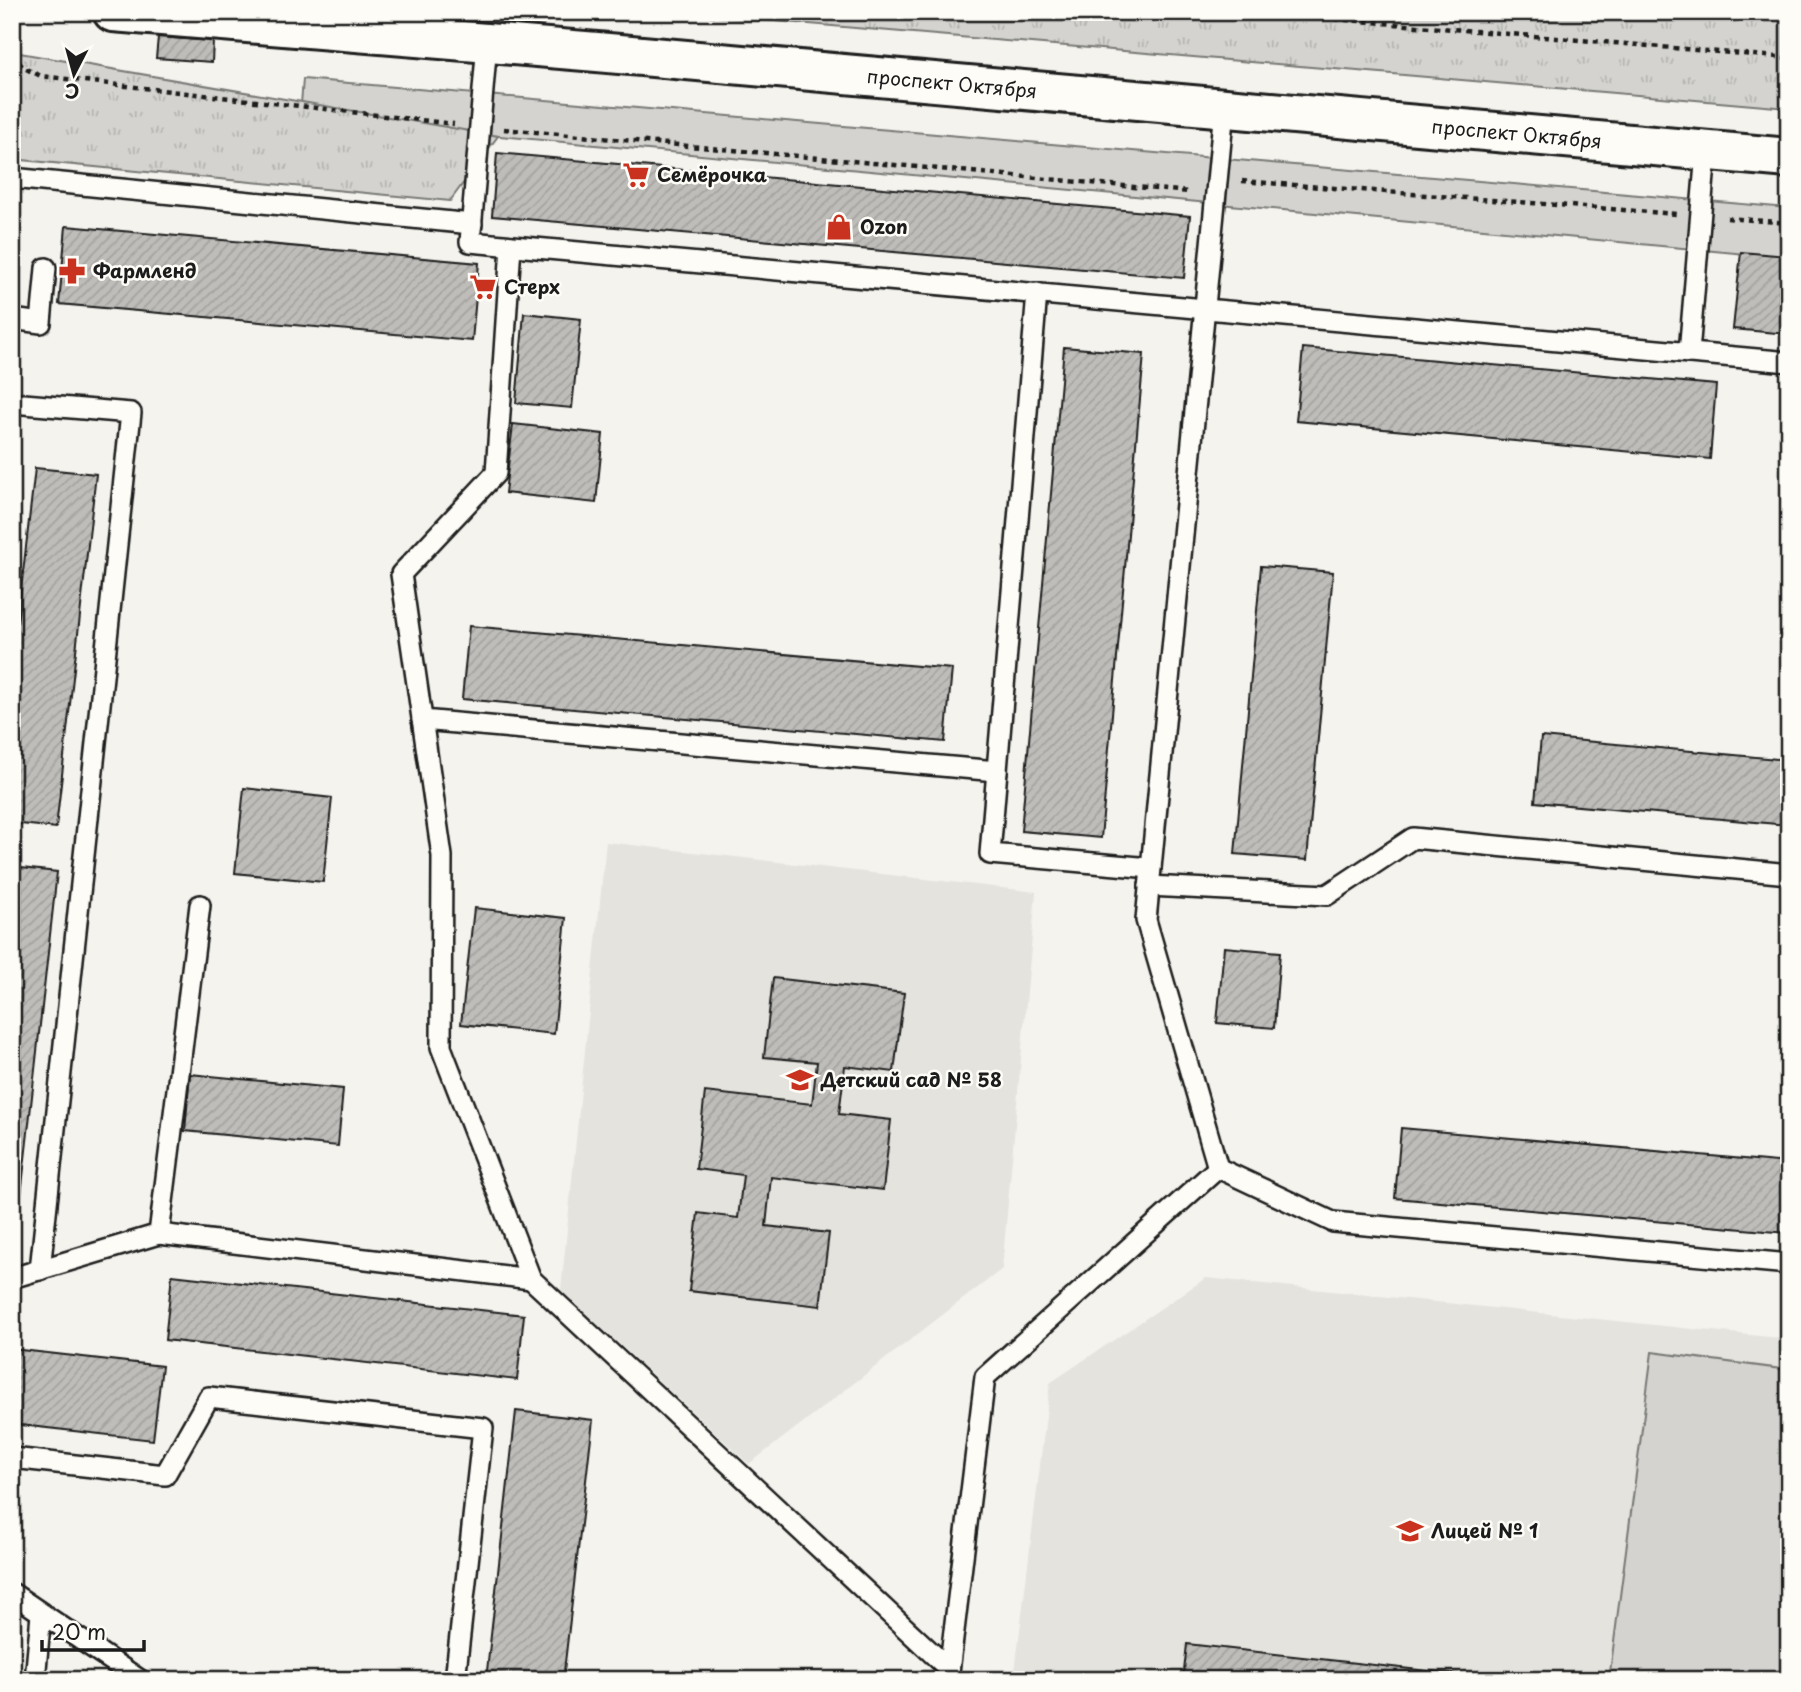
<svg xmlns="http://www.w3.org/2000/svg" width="1801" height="1692" viewBox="0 0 1801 1692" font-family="'Playpen Sans',sans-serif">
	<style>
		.built { fill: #e4e3de }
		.grass { fill: #d4d3cf; stroke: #787876; stroke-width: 2 }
		.park { fill: url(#park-tufts); stroke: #787876; stroke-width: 2 }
		.building { fill: url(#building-hatch); stroke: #1c1c1c; stroke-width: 2 }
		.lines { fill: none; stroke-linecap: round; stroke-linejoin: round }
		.lane-casing { stroke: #1c1c1c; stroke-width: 24 }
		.secondary-casing { stroke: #1c1c1c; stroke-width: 44 }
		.path { stroke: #1c1c1c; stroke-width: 4.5; stroke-dasharray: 5 5; stroke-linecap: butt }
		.lane { stroke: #fdfcf7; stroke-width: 19 }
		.secondary { stroke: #fdfcf7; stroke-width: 38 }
		.labels { text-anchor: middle; stroke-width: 5; stroke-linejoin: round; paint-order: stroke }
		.street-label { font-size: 19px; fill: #1c1c1c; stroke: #fdfcf7 }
		.poi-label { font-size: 19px; font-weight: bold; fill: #1c1c1c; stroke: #fdfcf7; text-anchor: start }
	</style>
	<defs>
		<pattern id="park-tufts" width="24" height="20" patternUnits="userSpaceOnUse" patternTransform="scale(1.75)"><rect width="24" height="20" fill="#d4d3cf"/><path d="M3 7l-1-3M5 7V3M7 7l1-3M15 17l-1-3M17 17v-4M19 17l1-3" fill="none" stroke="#b5b5b1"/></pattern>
		<pattern id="building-hatch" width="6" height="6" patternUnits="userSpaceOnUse" patternTransform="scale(1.75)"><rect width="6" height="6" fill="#bebdba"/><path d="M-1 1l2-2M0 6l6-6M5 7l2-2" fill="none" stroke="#a3a29f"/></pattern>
	</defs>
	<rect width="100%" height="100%" fill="#f4f3ee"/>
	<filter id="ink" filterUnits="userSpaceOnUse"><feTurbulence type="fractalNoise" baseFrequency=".0143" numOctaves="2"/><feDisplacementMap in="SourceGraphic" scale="14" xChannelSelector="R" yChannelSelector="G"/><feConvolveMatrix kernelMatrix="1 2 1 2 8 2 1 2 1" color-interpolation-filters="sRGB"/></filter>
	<g filter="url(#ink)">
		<g class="built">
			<polygon points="606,842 1036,892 1002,1269 749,1464 561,1290"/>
			<polygon points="1206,1278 1789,1339 1789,1680 1014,1680 1050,1383"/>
		</g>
		<g class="grass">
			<polygon points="303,79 1789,208 1789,258 300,117"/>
			<polygon points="1652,1352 1789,1370 1789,1680 1609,1680"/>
		</g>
		<g class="park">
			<polygon points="668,12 1789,12 1789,108"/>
			<polygon points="14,52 498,136 450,201 12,159 12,79"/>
		</g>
		<g class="building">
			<polygon points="158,37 213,41 212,62 156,58"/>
			<polygon points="497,153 1190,216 1184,278 492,216"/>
			<polygon points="66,226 479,263 472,341 59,304"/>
			<polygon points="1741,252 1789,256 1789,334 1733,329"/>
			<polygon points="524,313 581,319 572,408 516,403"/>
			<polygon points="1064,347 1144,354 1101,838 1021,831"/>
			<polygon points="1303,348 1716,385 1710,459 1296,421"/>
			<polygon points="513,424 603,434 596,503 505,493"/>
			<polygon points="35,468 96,474 56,828 12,823 12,669"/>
			<polygon points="1261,566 1333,572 1307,860 1235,854"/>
			<polygon points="469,626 952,669 945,742 462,699"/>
			<polygon points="1541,737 1789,760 1789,825 1535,802"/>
			<polygon points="244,788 332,798 323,882 235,873"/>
			<polygon points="12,867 57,872 16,1240 12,1240"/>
			<polygon points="474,908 566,918 554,1034 461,1024"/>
			<polygon points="1224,947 1280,952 1274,1028 1217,1023"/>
			<polygon points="773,978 904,993 894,1072 845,1066 839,1114 891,1120 883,1190 771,1177 766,1226 829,1233 820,1306 689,1291 698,1213 738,1218 743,1175 696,1169 705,1092 812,1104 817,1062 764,1057"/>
			<polygon points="190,1074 343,1089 338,1146 185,1131"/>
			<polygon points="1401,1128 1789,1163 1789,1233 1395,1198"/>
			<polygon points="172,1275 524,1315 517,1380 165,1340"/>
			<polygon points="12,1349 162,1366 153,1440 12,1424"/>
			<polygon points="516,1411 593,1420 563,1680 486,1680"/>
			<polygon points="1187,1644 1509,1680 1183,1680"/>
		</g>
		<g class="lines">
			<g class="lane-casing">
				<g id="lane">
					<polyline points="487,43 470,242 1789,362"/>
					<polyline points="1224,109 1146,920 1218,1168 1333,1222 1789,1264"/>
					<polyline points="12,178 472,224"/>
					<polyline points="1037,293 990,854 1151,868"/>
					<polyline points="12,319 41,323 46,268"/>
					<polyline points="1689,353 1706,152"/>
					<polyline points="12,403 131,413 40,1270"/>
					<polyline points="422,720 997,771"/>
					<polyline points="1149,886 1327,895 1413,838 1789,874"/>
					<polyline points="159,1234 200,905"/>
					<polyline points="12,1278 159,1234 531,1279 441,1047 442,856 401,574 496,473 511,246"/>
					<polyline points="531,1279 949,1669"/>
					<polyline points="12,1458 165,1475 209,1397 483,1428 455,1680"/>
					<polyline points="12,1593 140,1680"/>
					<polyline points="35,1680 41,1614"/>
					<polyline points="948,1680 985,1377 1218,1168"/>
				</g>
			</g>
			<g class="secondary-casing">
				<g id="secondary">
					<path id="s1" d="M113 12 597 52 1789 158"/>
				</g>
			</g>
			<g class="path">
				<polyline points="1255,12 1789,58"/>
				<polyline points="12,55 24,68 41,76 454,124"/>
				<polyline points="13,55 16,19"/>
				<polyline points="504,129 1189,192"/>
				<polyline points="1242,181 1676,214"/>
				<polyline points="1727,218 1789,223"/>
			</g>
			<use href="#lane" class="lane"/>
			<use href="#secondary" class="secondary"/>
		</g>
	</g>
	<defs>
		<g id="supermarket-bare" transform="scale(2.1)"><path d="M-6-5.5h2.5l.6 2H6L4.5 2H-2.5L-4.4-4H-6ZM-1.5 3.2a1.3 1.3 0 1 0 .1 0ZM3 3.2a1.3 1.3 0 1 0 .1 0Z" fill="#c8321e" stroke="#fdfcf7" stroke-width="2.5" paint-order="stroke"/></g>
		<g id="shop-bare" transform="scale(2.1)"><path d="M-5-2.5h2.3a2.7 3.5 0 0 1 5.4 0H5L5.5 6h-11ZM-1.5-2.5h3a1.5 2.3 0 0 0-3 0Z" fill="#c8321e" stroke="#fdfcf7" stroke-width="2.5" paint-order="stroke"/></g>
		<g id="pharmacy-bare" transform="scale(2.1)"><path d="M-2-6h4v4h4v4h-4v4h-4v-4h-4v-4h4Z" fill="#c8321e" stroke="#fdfcf7" stroke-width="2.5" paint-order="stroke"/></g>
		<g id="school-bare" transform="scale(2.1)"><path d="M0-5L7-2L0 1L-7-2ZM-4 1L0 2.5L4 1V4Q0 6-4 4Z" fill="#c8321e" stroke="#fdfcf7" stroke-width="2.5" paint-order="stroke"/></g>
	</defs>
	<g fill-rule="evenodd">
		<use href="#supermarket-bare" x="636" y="175"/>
		<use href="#shop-bare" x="839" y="227"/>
		<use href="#pharmacy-bare" x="72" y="271"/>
		<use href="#supermarket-bare" x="483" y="287"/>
		<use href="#school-bare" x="800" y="1080"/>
		<use href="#school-bare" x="1410" y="1531"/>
	</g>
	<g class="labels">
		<g class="street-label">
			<text dy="7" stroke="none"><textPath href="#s1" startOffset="842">проспект Октября</textPath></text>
			<text dy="7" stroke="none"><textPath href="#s1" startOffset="1409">проспект Октября</textPath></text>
		</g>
		<g class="poi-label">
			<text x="657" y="182">Семёрочка</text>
			<text x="860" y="234">Ozon</text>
			<text x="93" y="278">Фармленд</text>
			<text x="504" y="294">Стерх</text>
			<text x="821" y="1087">Детский сад № 58</text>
			<text x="1431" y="1538">Лицей № 1</text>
		</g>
	</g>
	<rect width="1801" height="1692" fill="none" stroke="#fdfcf7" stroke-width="42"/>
	<rect x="21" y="21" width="1759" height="1650" fill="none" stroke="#1c1c1c" stroke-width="2.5" filter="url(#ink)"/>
	<g transform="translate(74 74) rotate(186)" stroke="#fdfcf7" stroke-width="5" paint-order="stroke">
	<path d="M0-5L12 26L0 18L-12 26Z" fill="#1c1c1c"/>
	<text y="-10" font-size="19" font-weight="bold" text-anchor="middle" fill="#1c1c1c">С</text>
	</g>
	<path d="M42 1640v10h102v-10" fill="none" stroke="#1c1c1c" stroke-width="3.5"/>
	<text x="52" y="1640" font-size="21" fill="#1c1c1c" stroke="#fdfcf7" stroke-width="5" paint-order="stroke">20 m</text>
</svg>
